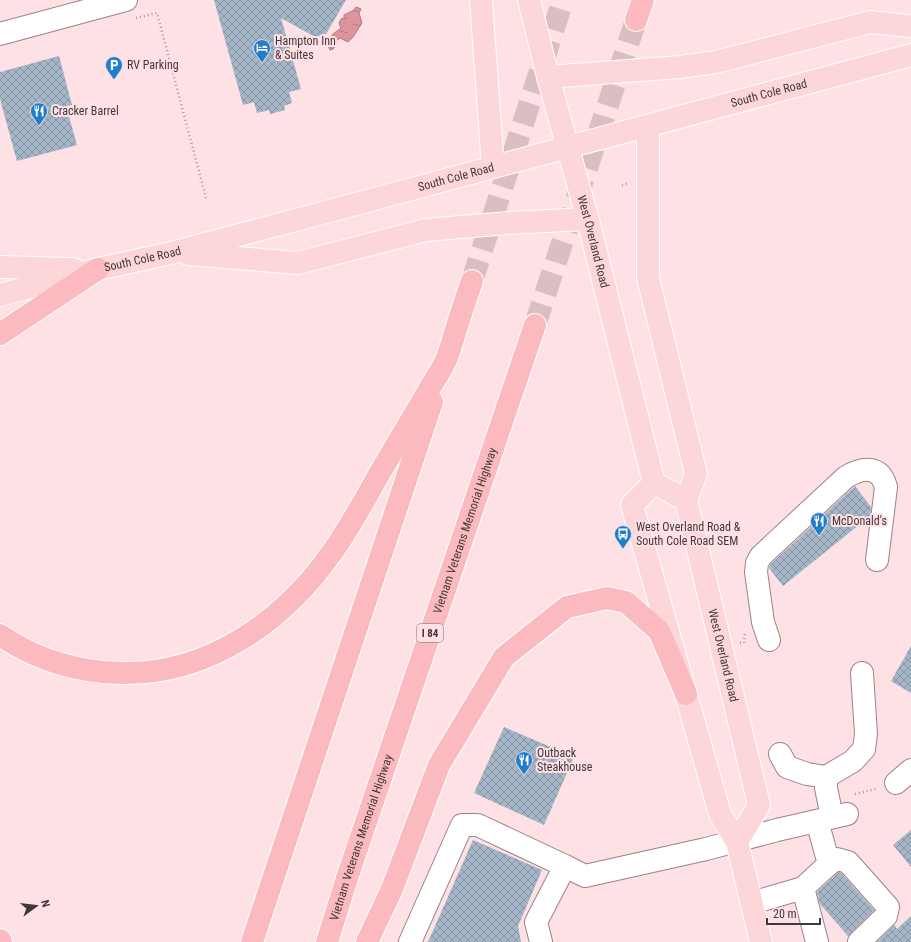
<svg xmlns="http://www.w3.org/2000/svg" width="911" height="942" viewBox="0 0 911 942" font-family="'Roboto Condensed',sans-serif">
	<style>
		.water { fill: url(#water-ripples); stroke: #ad797f }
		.building { fill: url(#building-cross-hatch) }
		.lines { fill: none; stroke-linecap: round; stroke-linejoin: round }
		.highway-tunnel { stroke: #d9bfc2; stroke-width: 22; stroke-dasharray: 22 11; stroke-linecap: butt }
		.minor-casing { stroke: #9c8285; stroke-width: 24 }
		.major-casing { stroke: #fff; stroke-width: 24 }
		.highway-casing { stroke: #fff; stroke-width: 24 }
		.path { stroke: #ac9799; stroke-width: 2.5; stroke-dasharray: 1 3; stroke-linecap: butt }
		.minor { stroke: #fff; stroke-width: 22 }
		.major { stroke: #fdd6d9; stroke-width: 22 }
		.highway { stroke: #fbbac0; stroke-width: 22 }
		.labels { text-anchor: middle; stroke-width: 4; stroke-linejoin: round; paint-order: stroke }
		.shield { fill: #fee1e4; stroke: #7b6b6c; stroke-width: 1 }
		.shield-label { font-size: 11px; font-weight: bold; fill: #433839 }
		.poi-label { font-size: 12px; fill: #433839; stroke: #fee1e4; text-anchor: start }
		.street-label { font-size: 12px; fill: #433839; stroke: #fee1e4 }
	</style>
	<defs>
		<pattern id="water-ripples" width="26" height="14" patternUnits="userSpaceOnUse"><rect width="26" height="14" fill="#da959d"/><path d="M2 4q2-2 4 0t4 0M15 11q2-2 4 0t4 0" fill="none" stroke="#b27b81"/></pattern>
		<pattern id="building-cross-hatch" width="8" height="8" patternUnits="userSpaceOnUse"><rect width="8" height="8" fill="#a4b6c8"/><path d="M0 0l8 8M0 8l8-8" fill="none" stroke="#8795a3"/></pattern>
	</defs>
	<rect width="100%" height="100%" fill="#fee1e4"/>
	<polygon class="water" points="356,7 361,9 359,13 362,23 353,37 348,42 340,38 336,41 337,43 333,49 330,50 327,43 333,34 341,28 339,23 341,19 344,18 344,15 354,10"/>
	<g class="building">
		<polygon points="214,0 346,0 326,34 315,37 281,18 301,89 289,92 292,103 284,106 285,110 270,114 269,110 257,113 254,102 243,105"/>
		<polygon points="59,56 72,105 66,106 77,145 17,161 0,99 0,72"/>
		<polygon points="855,486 871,507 870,516 783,586 769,568 771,564"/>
		<polygon points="911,646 911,693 891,681"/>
		<polygon points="504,727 574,757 544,825 474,793"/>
		<polygon points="911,830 911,867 893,845"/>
		<polygon points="473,840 542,870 518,926 521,942 428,942"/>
		<polygon points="839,872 841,873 874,910 848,936 820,904 817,892"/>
		<polygon points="911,916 911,942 877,942 894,925 897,929"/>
	</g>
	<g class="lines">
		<g class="highway-tunnel">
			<polyline points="472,281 563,0"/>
			<polyline points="535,325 636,20"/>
		</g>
		<g class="minor-casing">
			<g id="minor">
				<polyline points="0,34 126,0"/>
				<path d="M769 640 763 622 756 572 757 563 761 556 846 477C863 467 880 465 886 487L877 560"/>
				<polyline points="780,754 787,767 807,774 826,777 853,761 864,749 866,734 862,673"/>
				<polyline points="826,777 826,788 832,817"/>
				<polyline points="896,783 911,770"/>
				<polyline points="829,864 837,859 848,862 888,907 886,916 859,942"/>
				<polyline points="803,888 817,942"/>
				<polyline points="752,903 803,888 829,864 817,821"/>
				<polyline points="410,942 462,825 477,825 480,826 565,866"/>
				<polyline points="541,942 536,922 565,866 585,876 706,849 777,830 847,814"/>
			</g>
		</g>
		<g class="major-casing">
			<g id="major">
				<polyline points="481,0 493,167"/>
				<path id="s1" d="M529 0 548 77 588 220 654 483 686 500 759 805 737 842"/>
				<polyline points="548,77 680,67 716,62 870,22 911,26"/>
				<polyline points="648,126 648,278 696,474 686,500"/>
				<polyline points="188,254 298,263 426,230 508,223 587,219"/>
				<polyline points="0,267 73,269"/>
				<path id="s2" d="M0 295 98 269 171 253 326 212 911 55"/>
				<polyline points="654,483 632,505 720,814 737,842 761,942"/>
			</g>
		</g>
		<g class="highway-casing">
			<g id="highway">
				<polyline points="636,20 643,0"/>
				<polyline points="0,334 98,269"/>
				<path d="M0 635C36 660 80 673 124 673 210 674 285 620 333 551 353 523 368 493 385 464 399 440 413 417 427 393 433 382 441 371 446 360 450 351 452 342 455 333 460 316 466 298 472 281"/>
				<polyline points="0,940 1,942"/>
				<polyline points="252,942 432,402"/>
				<path id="s3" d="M327 942 348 875 535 325"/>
				<polyline points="367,942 392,889 439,765 504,657 567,607 607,598 626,602 659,631 686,694"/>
			</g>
		</g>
		<g class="path">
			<polyline points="136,18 157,13 206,198"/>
			<polyline points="622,185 629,183"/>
			<polyline points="740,643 744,643 745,633"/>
			<polyline points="855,794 876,789"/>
		</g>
		<use href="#minor" class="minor"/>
		<use href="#major" class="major"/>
		<use href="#highway" class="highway"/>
	</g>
	<defs>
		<g id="hotel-pin" transform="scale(0.9)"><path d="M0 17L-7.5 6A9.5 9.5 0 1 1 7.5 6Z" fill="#1d7fcb" stroke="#fee1e4"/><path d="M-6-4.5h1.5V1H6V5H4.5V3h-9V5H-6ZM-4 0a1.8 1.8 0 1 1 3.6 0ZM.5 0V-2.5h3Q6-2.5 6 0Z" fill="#fff"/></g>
		<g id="parking-pin" transform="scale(0.9)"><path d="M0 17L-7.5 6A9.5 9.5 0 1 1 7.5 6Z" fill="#1d7fcb" stroke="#fee1e4"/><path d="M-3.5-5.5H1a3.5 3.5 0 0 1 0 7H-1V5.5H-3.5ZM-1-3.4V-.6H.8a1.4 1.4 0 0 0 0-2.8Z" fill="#fff"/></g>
		<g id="restaurant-pin" transform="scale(0.9)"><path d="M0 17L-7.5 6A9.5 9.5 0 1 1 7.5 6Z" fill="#1d7fcb" stroke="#fee1e4"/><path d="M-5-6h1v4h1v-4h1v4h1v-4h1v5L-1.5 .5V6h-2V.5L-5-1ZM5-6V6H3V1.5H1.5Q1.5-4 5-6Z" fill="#fff"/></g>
		<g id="bus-pin" transform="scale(0.9)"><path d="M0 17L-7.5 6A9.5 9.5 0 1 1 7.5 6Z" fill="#1d7fcb" stroke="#fee1e4"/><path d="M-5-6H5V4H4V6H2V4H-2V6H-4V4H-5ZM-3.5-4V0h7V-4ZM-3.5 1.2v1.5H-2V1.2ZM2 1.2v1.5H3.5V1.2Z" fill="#fff"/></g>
	</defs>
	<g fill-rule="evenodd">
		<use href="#hotel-pin" x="262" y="48"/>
		<use href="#parking-pin" x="114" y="65"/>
		<use href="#restaurant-pin" x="39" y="111"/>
		<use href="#restaurant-pin" x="819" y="521"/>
		<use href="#bus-pin" x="623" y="534"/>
		<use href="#restaurant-pin" x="524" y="760"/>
	</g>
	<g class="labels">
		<rect class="shield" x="417" y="624" width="26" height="18" rx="3"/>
		<g class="shield-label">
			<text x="430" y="637">I 84</text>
		</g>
		<g class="poi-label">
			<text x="275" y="45">Hampton Inn<tspan x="275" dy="14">&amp; Suites</tspan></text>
			<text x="127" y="69">RV Parking</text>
			<text x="52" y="115">Cracker Barrel</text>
			<text x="832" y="525">McDonald's</text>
			<text x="636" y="531">West Overland Road &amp;<tspan x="636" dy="14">South Cole Road SEM</tspan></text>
			<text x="537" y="757">Outback<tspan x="537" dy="14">Steakhouse</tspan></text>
		</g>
		<g class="street-label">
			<text dy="4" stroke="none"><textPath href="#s2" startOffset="795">South Cole Road</textPath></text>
			<text dy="4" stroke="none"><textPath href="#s2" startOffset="471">South Cole Road</textPath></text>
			<text dy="4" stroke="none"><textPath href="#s1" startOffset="250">West Overland Road</textPath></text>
			<text dy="4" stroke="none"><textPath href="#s2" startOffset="147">South Cole Road</textPath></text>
			<text dy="4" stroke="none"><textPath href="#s3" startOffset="434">Vietnam Veterans Memorial Highway</textPath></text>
			<text dy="4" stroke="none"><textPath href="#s1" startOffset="695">West Overland Road</textPath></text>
			<text dy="4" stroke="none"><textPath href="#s3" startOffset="110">Vietnam Veterans Memorial Highway</textPath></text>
		</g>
	</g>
	<g transform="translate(36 906) rotate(75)" stroke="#fee1e4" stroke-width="3" paint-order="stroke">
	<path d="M0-3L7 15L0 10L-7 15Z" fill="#433839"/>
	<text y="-6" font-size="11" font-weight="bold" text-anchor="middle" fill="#433839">N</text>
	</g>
	<path d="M767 918v6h53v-6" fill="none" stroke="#433839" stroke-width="2"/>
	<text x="773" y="918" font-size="12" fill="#433839" stroke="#fee1e4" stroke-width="3" paint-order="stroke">20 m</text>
</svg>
